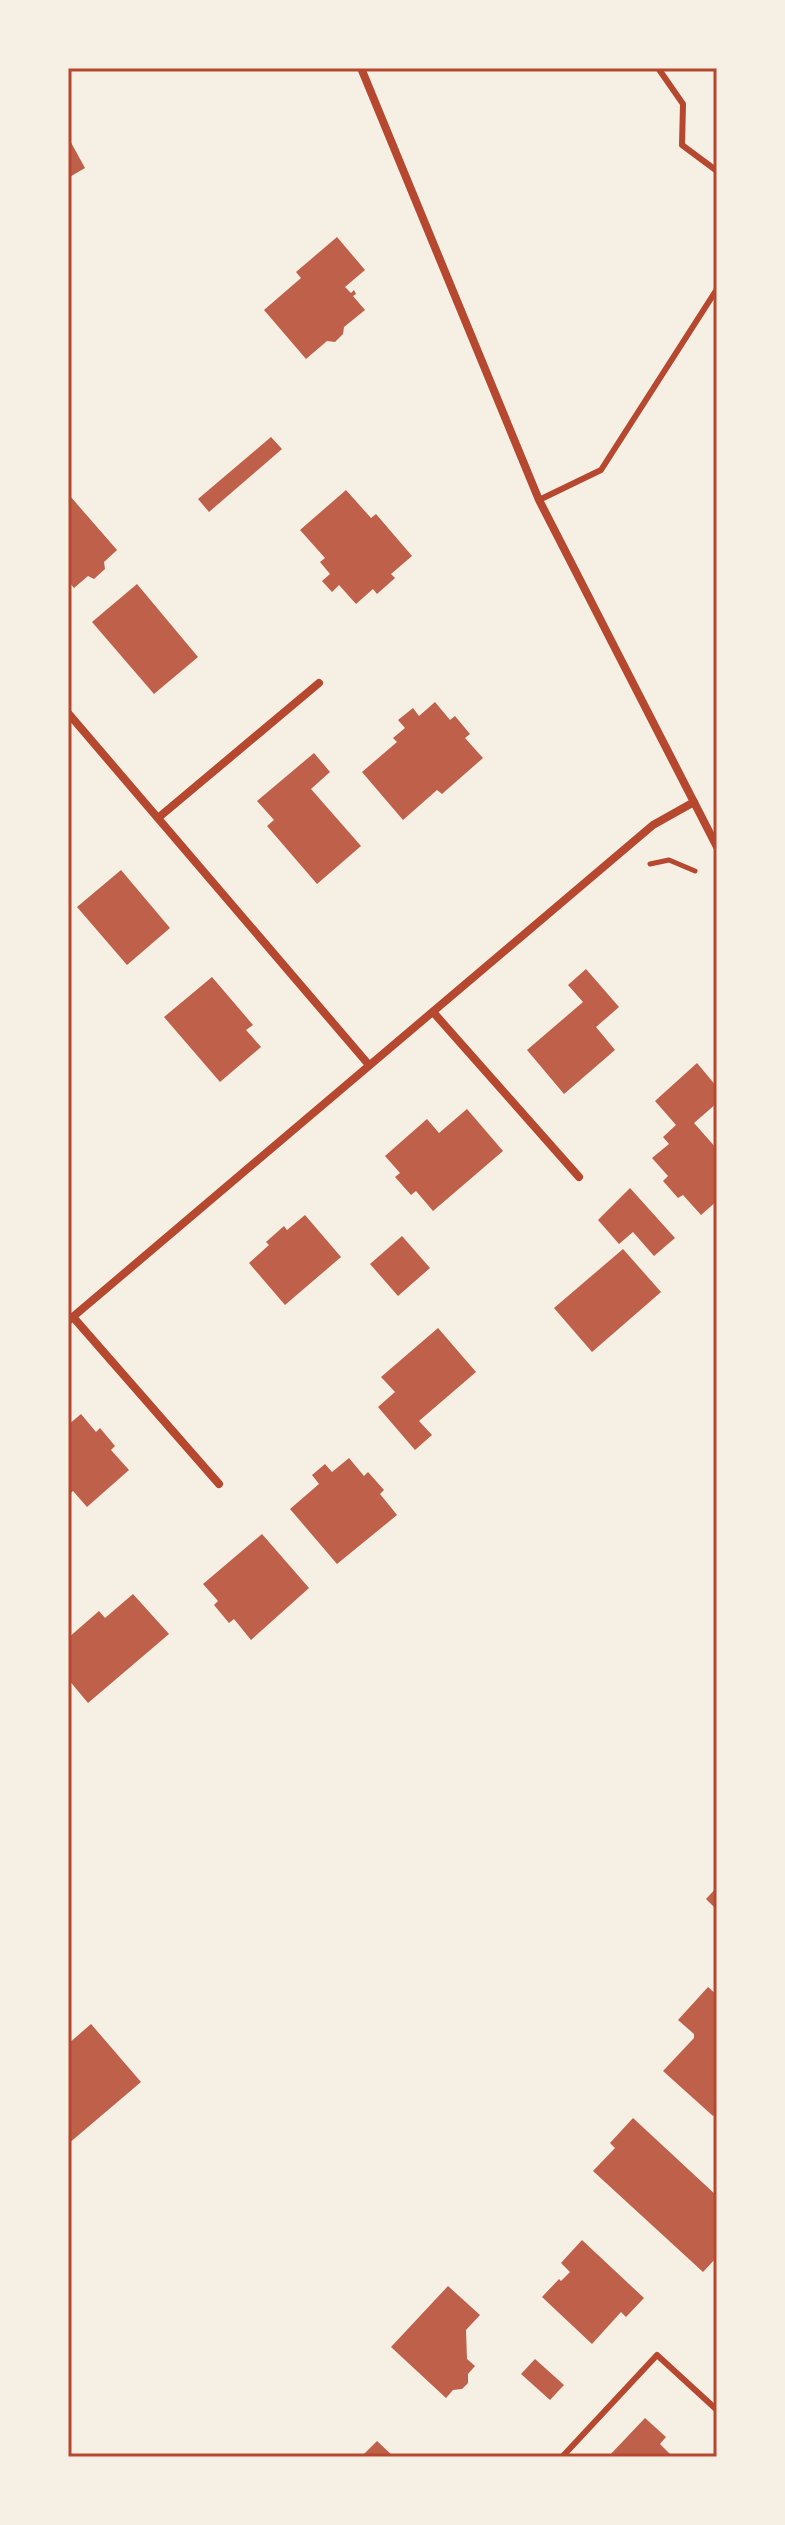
<svg xmlns="http://www.w3.org/2000/svg" width="785" height="2525" viewBox="0 0 785 2525" font-family="'Varela Round',sans-serif">
	<style>
		.building { fill: #bf614a }
		.lines { fill: none; stroke-linecap: round; stroke-linejoin: round }
		.path { stroke: #b5482f; stroke-width: 5 }
		.service { stroke: #b5482f; stroke-width: 6 }
		.minor { stroke: #b5482f; stroke-width: 8 }
		.neatline { fill: none; stroke: #b5482f; stroke-width: 3 }
	</style>
	<rect width="100%" height="100%" fill="#f6efe4"/>
	<g class="building">
		<polygon points="68,137 85,168 68,178"/>
		<polygon points="337,237 365,270 345,287 351,293 354,290 356,294 353,296 365,310 344,327 343,334 335,342 327,341 306,359 264,310 301,278 296,272"/>
		<polygon points="271,437 282,449 209,512 198,499"/>
		<polygon points="346,490 371,518 376,514 412,556 391,574 395,578 377,594 373,589 356,604 339,585 332,592 322,581 330,574 320,562 325,558 300,530"/>
		<polygon points="70,496 117,550 104,562 105,569 94,579 88,576 74,588 68,581 68,497"/>
		<polygon points="137,584 198,657 154,694 92,622"/>
		<polygon points="435,702 450,720 455,716 470,734 465,738 483,758 442,794 437,790 403,820 362,772 397,742 393,738 405,728 398,720 413,708 419,716"/>
		<polygon points="314,753 330,772 311,789 361,846 317,884 267,826 274,820 257,801"/>
		<polygon points="121,870 170,928 127,965 77,907"/>
		<polygon points="586,969 619,1007 596,1027 615,1050 564,1094 527,1050 583,1002 568,985"/>
		<polygon points="212,977 253,1025 246,1030 261,1047 220,1082 164,1017"/>
		<polygon points="697,1063 717,1087 717,1103 694,1123 717,1149 717,1201 701,1215 683,1195 678,1198 663,1181 668,1176 652,1158 669,1144 663,1137 676,1125 655,1101"/>
		<polygon points="467,1109 503,1151 433,1211 416,1191 411,1195 395,1177 400,1173 385,1156 427,1119 439,1133"/>
		<polygon points="630,1188 675,1238 654,1256 633,1232 619,1244 598,1220"/>
		<polygon points="305,1215 341,1257 285,1305 249,1263 269,1245 266,1242 284,1226 287,1230"/>
		<polygon points="402,1236 430,1268 398,1296 370,1264"/>
		<polygon points="623,1249 661,1292 592,1352 554,1308"/>
		<polygon points="438,1328 476,1372 419,1421 432,1435 415,1450 378,1407 395,1392 381,1377"/>
		<polygon points="81,1414 96,1432 100,1428 115,1446 111,1450 129,1470 87,1507 73,1491 68,1495 68,1425"/>
		<polygon points="349,1458 364,1476 368,1472 384,1490 380,1494 397,1515 337,1564 290,1509 319,1484 312,1475 325,1464 332,1472"/>
		<polygon points="262,1534 309,1588 251,1640 234,1619 229,1623 214,1605 218,1601 203,1584"/>
		<polygon points="133,1594 169,1634 88,1703 68,1679 68,1638 99,1611 105,1618"/>
		<polygon points="717,1887 717,1910 706,1899"/>
		<polygon points="708,1987 717,1995 717,2111 713,2116 663,2071 694,2038 694,2034 678,2020"/>
		<polygon points="91,2024 141,2082 68,2144 68,2044"/>
		<polygon points="633,2118 717,2196 717,2257 703,2272 593,2171 615,2148 610,2143"/>
		<polygon points="582,2240 644,2298 626,2317 621,2312 592,2344 542,2297 559,2279 561,2281 570,2272 561,2263"/>
		<polygon points="448,2286 480,2315 466,2330 467,2359 475,2366 468,2374 468,2383 462,2389 453,2390 446,2398 391,2347"/>
		<polygon points="535,2359 564,2385 550,2400 521,2374"/>
		<polygon points="645,2418 666,2437 660,2444 673,2457 608,2457"/>
		<polygon points="377,2441 394,2457 361,2457"/>
	</g>
	<g class="lines">
		<polyline class="path" points="650,864 669,860 695,871"/>
		<g class="service">
			<polyline points="658,68 683,104 682,145 717,171"/>
			<polyline points="539,500 601,470 717,289"/>
			<polyline points="562,2457 657,2355 717,2410"/>
		</g>
		<g class="minor">
			<polyline points="361,68 539,500 717,847"/>
			<polyline points="68,713 369,1065"/>
			<polyline points="158,818 319,683"/>
			<polyline points="433,1012 579,1177"/>
			<polyline points="73,1317 219,1484"/>
			<polyline points="68,1321 653,825 694,802"/>
		</g>
	</g>
	<rect width="785" height="2525" fill="none" stroke="#f6efe4" stroke-width="140"/>
	<rect x="70" y="70" width="645" height="2385" class="neatline"/>
</svg>
